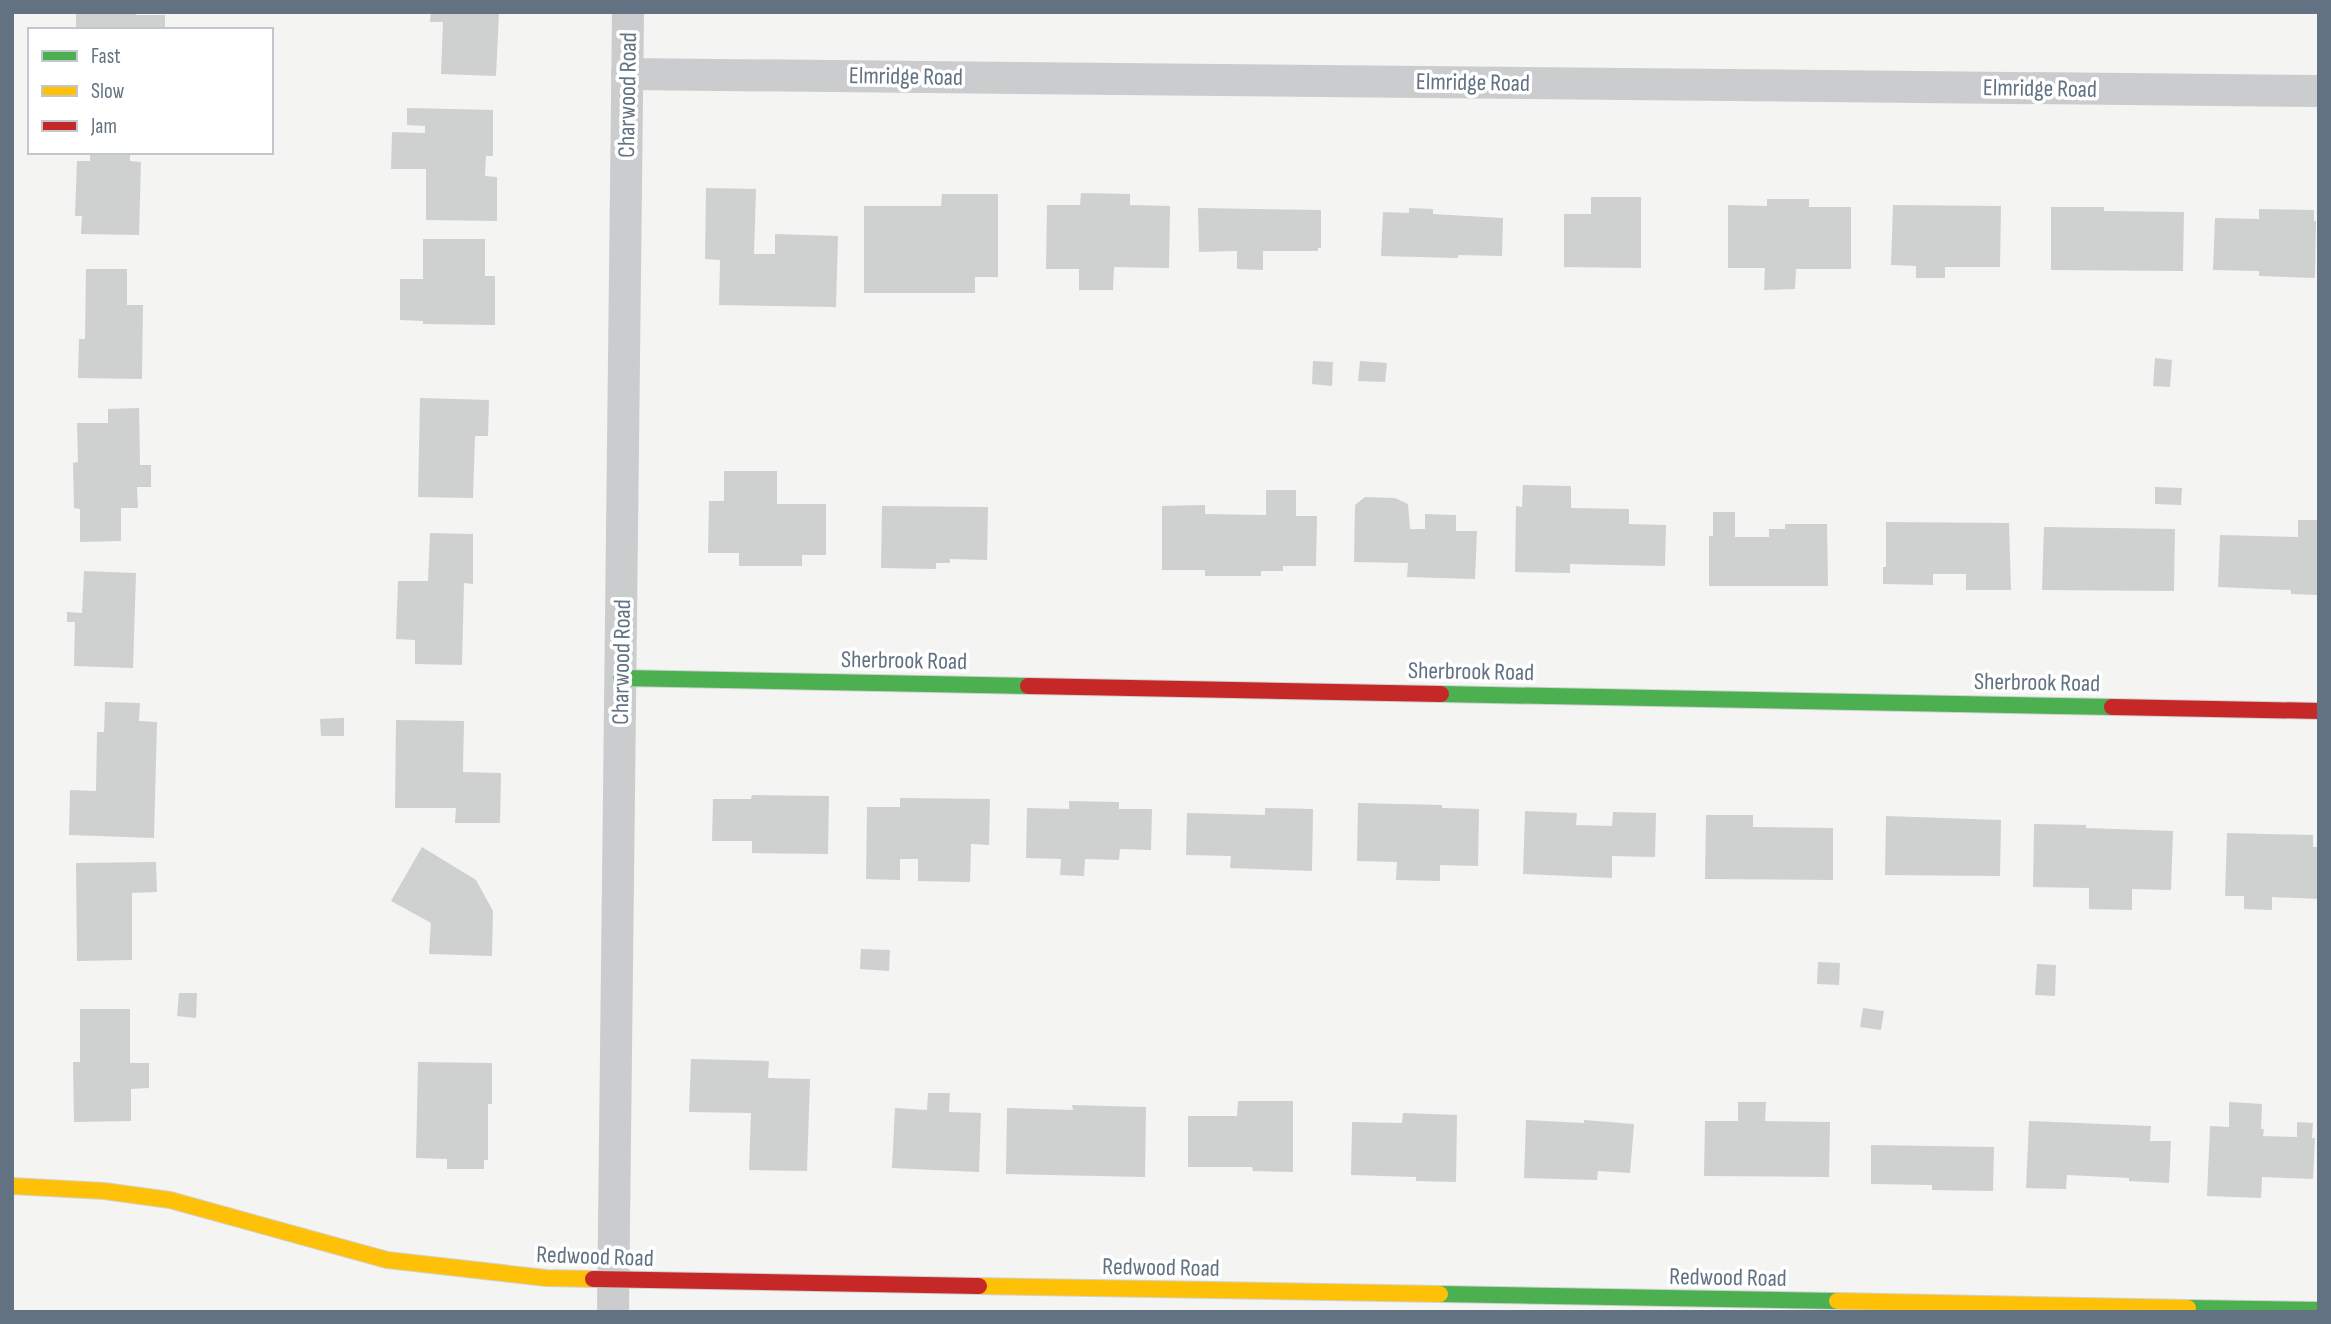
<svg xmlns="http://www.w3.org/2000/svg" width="2331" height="1324" viewBox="0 0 2331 1324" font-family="'Sofia Sans Condensed',sans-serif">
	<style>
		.building { fill: #cfd0d0 }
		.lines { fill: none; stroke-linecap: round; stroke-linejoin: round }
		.fast-casing { stroke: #d0d2d2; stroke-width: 18 }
		.slow-casing { stroke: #d0d2d2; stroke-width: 18 }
		.jam-casing { stroke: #d0d2d2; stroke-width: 18 }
		.street { stroke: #cbcccd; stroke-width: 32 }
		.fast { stroke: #4caf50; stroke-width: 16 }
		.slow { stroke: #ffc107; stroke-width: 16 }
		.jam { stroke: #c62828; stroke-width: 16 }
		.labels { text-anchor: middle; stroke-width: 7; stroke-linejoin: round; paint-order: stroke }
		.street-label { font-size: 24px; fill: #627283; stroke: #fff }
	</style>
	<rect width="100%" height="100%" fill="#f4f4f2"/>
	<g class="building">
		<polygon points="76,12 136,12 136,15 165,15 165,30 76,30"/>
		<polygon points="431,12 499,12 496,76 441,74 443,22 430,22"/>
		<polygon points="407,108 493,110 493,156 486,156 485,176 497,177 497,221 426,220 426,169 391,169 392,132 425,133 425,126 407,125"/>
		<polygon points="90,152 130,152 130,161 141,162 139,235 81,234 82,216 75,216 77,161 90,161"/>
		<polygon points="706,188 756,189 754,254 775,254 775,234 838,236 836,307 719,305 720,260 705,259"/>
		<polygon points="1081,193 1130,194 1130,205 1170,206 1169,268 1114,267 1113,290 1079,290 1079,269 1046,269 1047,205 1080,205"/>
		<polygon points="942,194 998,194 998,277 975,277 975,293 864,293 864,206 941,206"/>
		<polygon points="1591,197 1641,197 1641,268 1564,267 1564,214 1591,214"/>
		<polygon points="1767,199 1809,199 1809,207 1851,207 1851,269 1796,269 1795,289 1764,290 1765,268 1728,268 1728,205 1767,206"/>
		<polygon points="1893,205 2001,206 2000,267 1945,267 1945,278 1916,278 1916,266 1891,265"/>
		<polygon points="2051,207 2104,207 2104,211 2184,212 2183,271 2051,270"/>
		<polygon points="1198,208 1321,210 1321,248 1318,248 1318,251 1263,251 1263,270 1237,269 1237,251 1199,252"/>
		<polygon points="1409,208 1433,209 1433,214 1503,218 1502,256 1458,255 1458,258 1381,256 1383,212 1409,213"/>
		<polygon points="2259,209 2314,210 2314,221 2316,221 2315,278 2259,276 2259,271 2213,270 2215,218 2259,219"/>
		<polygon points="423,239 485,239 485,276 495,276 495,325 423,324 423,321 400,320 400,279 423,279"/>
		<polygon points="86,269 127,269 127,305 143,305 142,379 78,378 79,339 85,339"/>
		<polygon points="2155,358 2172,360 2170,387 2153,386"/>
		<polygon points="1313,361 1333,362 1332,386 1312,384"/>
		<polygon points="1360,361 1387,363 1385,382 1358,381"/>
		<polygon points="420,398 489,400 488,436 475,436 473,498 418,497"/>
		<polygon points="139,408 140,465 151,465 151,487 137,487 138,508 121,508 121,541 80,542 80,509 74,508 73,463 78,462 77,423 108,423 108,409"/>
		<polygon points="724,471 777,471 777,504 826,504 826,555 802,555 802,566 739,566 739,553 708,553 709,501 724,501"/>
		<polygon points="1523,485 1571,486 1571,508 1629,509 1629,524 1666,525 1665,566 1570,564 1570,573 1515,572 1516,506 1522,507"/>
		<polygon points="2155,487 2182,488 2181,505 2155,504"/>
		<polygon points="1266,490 1296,490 1296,516 1317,516 1316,566 1283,566 1283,571 1261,571 1261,576 1205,576 1205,570 1162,570 1162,506 1205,505 1205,514 1266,515"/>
		<polygon points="1365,497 1395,498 1408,504 1410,529 1425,529 1425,514 1456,515 1456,531 1477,531 1475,579 1407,577 1408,563 1354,562 1355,505"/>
		<polygon points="882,506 988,507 987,560 950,559 950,563 936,563 936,569 881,568"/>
		<polygon points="1713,512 1735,512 1735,537 1769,537 1769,529 1785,529 1785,524 1827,524 1828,586 1709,586 1709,536 1713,536"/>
		<polygon points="2298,520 2319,520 2319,595 2291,594 2291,590 2218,587 2220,535 2298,537"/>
		<polygon points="1886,522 2009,523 2011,590 1966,590 1966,574 1933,574 1933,585 1883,584 1883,567 1886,567"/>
		<polygon points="2044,527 2175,529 2174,591 2042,590"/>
		<polygon points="430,533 473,534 473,584 464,583 462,665 415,664 415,640 396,639 398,581 428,581"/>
		<polygon points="84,571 136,573 133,668 74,666 75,622 67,622 67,612 82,613"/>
		<polygon points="105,702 140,703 139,721 157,722 154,838 69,835 70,790 96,791 97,732 104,732"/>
		<polygon points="344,718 344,736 321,736 320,719"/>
		<polygon points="396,720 464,721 463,772 501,773 500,823 455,823 456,808 395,808"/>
		<polygon points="752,795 829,796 828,854 752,853 752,841 712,841 713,799 751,799"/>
		<polygon points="900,798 990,799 989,845 971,844 970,882 918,881 918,859 900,859 900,880 866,879 867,807 900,807"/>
		<polygon points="1069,801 1119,802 1119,809 1152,809 1151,850 1120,849 1119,860 1085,859 1084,876 1060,875 1061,859 1026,858 1027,808 1069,809"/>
		<polygon points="1358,803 1442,805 1442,808 1479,809 1478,866 1440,865 1440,881 1396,880 1397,862 1357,861"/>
		<polygon points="1265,808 1313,809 1312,871 1230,868 1231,856 1186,855 1187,813 1265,815"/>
		<polygon points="1525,811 1577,813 1576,825 1612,826 1613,812 1656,813 1655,857 1612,856 1612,878 1523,874"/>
		<polygon points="1706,815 1753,815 1753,827 1833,828 1833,880 1705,879"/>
		<polygon points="1886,816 2001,820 2000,876 1885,875"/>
		<polygon points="2034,824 2086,825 2086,828 2173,831 2171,890 2132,889 2132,910 2089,909 2089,888 2033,887"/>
		<polygon points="2227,833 2313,835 2313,847 2319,847 2319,899 2272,897 2272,910 2244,909 2244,896 2225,896"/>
		<polygon points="422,847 476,880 493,911 492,956 429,954 431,923 391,901"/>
		<polygon points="156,862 157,892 132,893 132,960 77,961 76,863"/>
		<polygon points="861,949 890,950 889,971 860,969"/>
		<polygon points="1818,962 1840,963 1839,985 1817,984"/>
		<polygon points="2037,964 2056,965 2055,996 2035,995"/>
		<polygon points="179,993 197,993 196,1018 177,1016"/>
		<polygon points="1863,1008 1884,1011 1881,1030 1860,1027"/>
		<polygon points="80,1009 130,1009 130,1063 149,1063 149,1088 131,1089 131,1121 74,1122 73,1062 80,1062"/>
		<polygon points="691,1059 769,1061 768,1078 810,1079 807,1171 749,1170 751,1113 689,1112"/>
		<polygon points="418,1062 492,1063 492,1104 488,1104 488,1160 484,1160 484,1169 447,1169 447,1159 416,1158"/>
		<polygon points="928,1093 950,1093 949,1112 981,1113 979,1172 892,1168 895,1108 927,1110"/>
		<polygon points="1238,1101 1293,1101 1293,1172 1253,1171 1252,1167 1188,1167 1188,1116 1237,1116"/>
		<polygon points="1738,1102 1766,1102 1765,1121 1830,1122 1829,1177 1704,1176 1705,1121 1738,1121"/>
		<polygon points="2229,1102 2262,1104 2261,1129 2264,1129 2263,1136 2297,1137 2297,1122 2313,1123 2312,1138 2315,1138 2313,1179 2262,1177 2261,1198 2207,1196 2210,1126 2229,1127"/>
		<polygon points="1072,1105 1146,1107 1145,1177 1006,1174 1007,1108 1073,1110"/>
		<polygon points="1403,1113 1457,1115 1456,1182 1416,1181 1416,1177 1351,1175 1352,1122 1402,1123"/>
		<polygon points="1526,1120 1584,1123 1584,1120 1634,1124 1630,1173 1598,1171 1597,1180 1524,1178"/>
		<polygon points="2029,1121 2151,1126 2150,1141 2171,1141 2169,1183 2129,1181 2129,1178 2067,1175 2066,1189 2026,1188"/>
		<polygon points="1871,1145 1994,1147 1993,1191 1932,1190 1932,1185 1871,1184"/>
	</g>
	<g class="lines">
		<g class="fast-casing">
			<g id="fast">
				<polyline points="621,678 1028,686"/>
				<polyline points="1441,694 2112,707"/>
				<polyline points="1440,1294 1837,1301"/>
				<polyline points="2188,1308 2319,1310"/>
			</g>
		</g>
		<g class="slow-casing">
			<g id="slow">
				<polyline points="12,1186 104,1191 170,1200 387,1260 546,1278 593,1279"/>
				<polyline points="979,1286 1440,1294"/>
				<polyline points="1837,1301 2188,1308"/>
			</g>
		</g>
		<g class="jam-casing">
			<g id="jam">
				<polyline points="1028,686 1441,694"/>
				<polyline points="2112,707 2319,711"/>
				<polyline points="593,1279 979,1286"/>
			</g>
		</g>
		<g class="street">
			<polyline points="627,74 2319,91"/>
			<polyline points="613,1312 628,12"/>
		</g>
		<use href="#fast" class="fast"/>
		<use href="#slow" class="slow"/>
		<use href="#jam" class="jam"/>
	</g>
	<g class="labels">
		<g class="street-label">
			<text transform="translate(906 76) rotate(1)" y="8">Elmridge Road</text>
			<text transform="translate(1473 82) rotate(1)" y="8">Elmridge Road</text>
			<text transform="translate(2040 88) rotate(1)" y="8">Elmridge Road</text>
			<text transform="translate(627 95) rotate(-89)" y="8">Charwood Road</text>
			<text transform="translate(904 660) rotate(1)" y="8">Sherbrook Road</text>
			<text transform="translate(621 662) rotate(-89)" y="8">Charwood Road</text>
			<text transform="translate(1471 671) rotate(1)" y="8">Sherbrook Road</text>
			<text transform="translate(2037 682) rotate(1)" y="8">Sherbrook Road</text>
			<text transform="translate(595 1256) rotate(2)" y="8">Redwood Road</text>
			<text transform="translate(1161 1267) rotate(1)" y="8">Redwood Road</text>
			<text transform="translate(1728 1277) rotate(1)" y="8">Redwood Road</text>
		</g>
	</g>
	<rect width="2331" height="1324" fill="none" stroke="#627283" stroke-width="28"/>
	<rect x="28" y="28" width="245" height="126" fill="#ffffff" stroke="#c0c7cd" stroke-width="2"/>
	<rect x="42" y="51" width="35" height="10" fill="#4caf50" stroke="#c0c7cd" stroke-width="2"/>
	<text x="91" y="63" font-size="21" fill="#627283">Fast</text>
	<rect x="42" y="86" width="35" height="10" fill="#ffc107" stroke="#c0c7cd" stroke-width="2"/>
	<text x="91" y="98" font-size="21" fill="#627283">Slow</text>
	<rect x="42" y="121" width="35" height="10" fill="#c62828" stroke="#c0c7cd" stroke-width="2"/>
	<text x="91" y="133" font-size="21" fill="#627283">Jam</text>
</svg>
